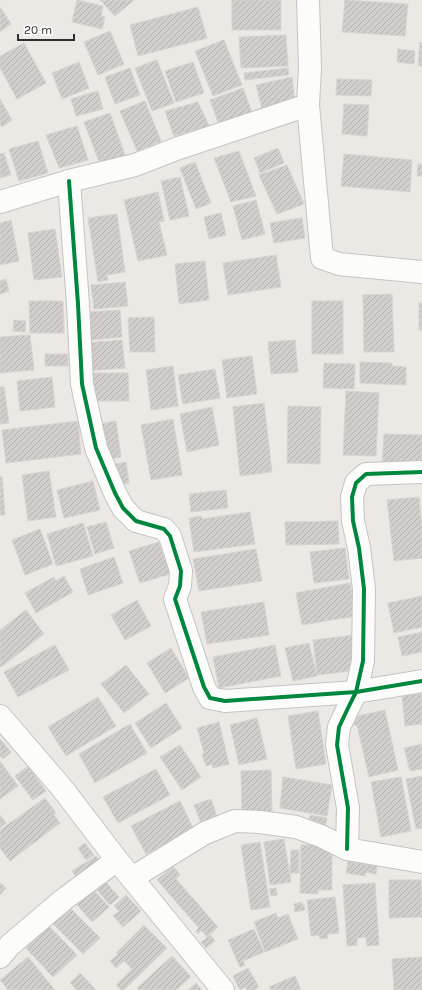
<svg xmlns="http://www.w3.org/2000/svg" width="422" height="990" viewBox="0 0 422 990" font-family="Karla,sans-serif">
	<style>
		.building { fill: url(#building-hatch); stroke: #d7d4d0 }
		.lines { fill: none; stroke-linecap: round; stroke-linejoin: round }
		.minor-casing { stroke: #c5c4c5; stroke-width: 24 }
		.minor { stroke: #fcfcfb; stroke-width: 22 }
		.cycleway-casing { stroke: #fff; stroke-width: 6 }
		.cycleway { stroke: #00873e; stroke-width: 4 }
	</style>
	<defs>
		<pattern id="building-hatch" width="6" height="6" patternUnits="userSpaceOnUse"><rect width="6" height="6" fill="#d1cecb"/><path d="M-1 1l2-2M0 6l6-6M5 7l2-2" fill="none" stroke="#b4b1af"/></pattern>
	</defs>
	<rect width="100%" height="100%" fill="#ece8e4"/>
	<g class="building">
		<polygon points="77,0 103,6 101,16 105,17 102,29 72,22"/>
		<polygon points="100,0 134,0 115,16"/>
		<rect x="232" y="0" width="49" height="30"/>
		<polygon points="345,0 408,4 405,36 342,32"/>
		<polygon points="0,7 11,24 0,32"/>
		<polygon points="198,7 207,38 138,56 130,25"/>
		<polygon points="110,31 124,64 98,75 84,42"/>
		<polygon points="286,35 288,66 241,68 239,37"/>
		<polygon points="224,40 242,85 213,96 195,51"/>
		<polygon points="420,42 422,43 422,66 418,66"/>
		<polygon points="24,43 46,83 17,99 0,68 0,56"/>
		<polygon points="398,49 415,51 414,64 397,62"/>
		<polygon points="157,60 174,103 152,111 135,68"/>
		<polygon points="79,62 89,88 62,99 52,73"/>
		<polygon points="193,62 204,93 176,102 165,71"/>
		<polygon points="130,68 140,95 115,104 105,77"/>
		<polygon points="288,68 289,75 245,80 244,73"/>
		<polygon points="292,77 295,104 262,109 256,85"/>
		<polygon points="337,79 372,80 371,96 336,95"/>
		<polygon points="243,88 254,118 221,130 210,100"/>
		<polygon points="98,91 103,109 76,116 71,99"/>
		<polygon points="0,99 12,120 2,127 0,124"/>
		<polygon points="145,101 161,141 137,151 120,111"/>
		<polygon points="198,102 209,126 174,136 165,111"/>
		<polygon points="344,104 369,105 367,136 342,134"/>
		<polygon points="110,113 126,158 101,167 84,122"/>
		<polygon points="77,126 88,160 59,168 46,135"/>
		<polygon points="38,141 48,173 19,181 9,149"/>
		<polygon points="278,148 284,163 260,173 254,158"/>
		<polygon points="239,151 256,196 231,202 214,158"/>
		<polygon points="4,153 11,175 0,178 0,154"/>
		<polygon points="344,154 412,160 410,192 341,186"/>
		<polygon points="195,162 211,203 196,209 180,168"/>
		<polygon points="418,164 422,164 422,176 417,176"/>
		<polygon points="287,165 304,204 277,214 259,175"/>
		<polygon points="180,177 189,216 170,220 161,181"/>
		<polygon points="158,192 164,221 159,222 167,255 138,261 124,200"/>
		<polygon points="256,200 265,234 242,240 233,206"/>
		<polygon points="221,213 226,235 209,239 204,217"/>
		<polygon points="117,214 125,272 107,275 108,280 98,282 88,218"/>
		<polygon points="302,218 305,238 274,243 270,223"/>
		<polygon points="11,220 19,261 0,265 0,223"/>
		<polygon points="55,229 62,277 34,280 28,233"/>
		<polygon points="276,255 281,287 228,295 223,263"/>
		<polygon points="205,261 209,300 179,304 175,264"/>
		<polygon points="6,279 9,291 0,294 0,281"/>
		<polygon points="125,282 128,306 94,309 91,285"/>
		<polygon points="392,294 394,352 364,352 363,295"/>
		<polygon points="29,301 63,301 64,333 30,333"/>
		<rect x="312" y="301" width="31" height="53"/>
		<rect x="419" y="303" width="3" height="27"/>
		<polygon points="120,310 122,337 90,340 88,312"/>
		<polygon points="154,317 155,352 130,352 128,318"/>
		<polygon points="14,320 26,321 25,332 13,331"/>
		<polygon points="30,335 34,370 0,373 0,337"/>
		<polygon points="122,340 125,368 87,371 85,343"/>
		<polygon points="295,340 298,372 271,374 268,342"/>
		<rect x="45" y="354" width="23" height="12"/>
		<polygon points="252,356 257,394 227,398 222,360"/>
		<polygon points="360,362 392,363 392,366 406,367 406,385 360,383"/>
		<polygon points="324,363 355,364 354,389 323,388"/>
		<polygon points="173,366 178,406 151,410 146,370"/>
		<polygon points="215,369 220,398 183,404 178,375"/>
		<polygon points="92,373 128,373 129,401 93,401"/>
		<polygon points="52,377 55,407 20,411 17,381"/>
		<polygon points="0,387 4,387 9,423 0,424"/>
		<polygon points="346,391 379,393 376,456 343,455"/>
		<polygon points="264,403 272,472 240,476 233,407"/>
		<polygon points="288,406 321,407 320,464 287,463"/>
		<polygon points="212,407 219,445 187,452 180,414"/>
		<polygon points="173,419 182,475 151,480 141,425"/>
		<polygon points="78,421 81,454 6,463 2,430"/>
		<polygon points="116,421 121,457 105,460 100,424"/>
		<polygon points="384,434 422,435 422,470 382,468"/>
		<polygon points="126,462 129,483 114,485 111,465"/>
		<polygon points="49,471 56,517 28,521 22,475"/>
		<polygon points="2,476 5,515 0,515 0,477"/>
		<polygon points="93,481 100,510 64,518 57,490"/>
		<polygon points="226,490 228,508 191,512 189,494"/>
		<polygon points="419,497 422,527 422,558 394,561 387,500"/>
		<polygon points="250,512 255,544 194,552 189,518 202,516 202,519"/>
		<polygon points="338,521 339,544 286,545 285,522"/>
		<polygon points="106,522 114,548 95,554 87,527"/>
		<polygon points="83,523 93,556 56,566 47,534"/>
		<polygon points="40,529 53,564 25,575 12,540"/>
		<polygon points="159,542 170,574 140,583 129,551"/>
		<polygon points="345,548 349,579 314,583 310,552"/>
		<polygon points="256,549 262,581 199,591 193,559"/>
		<polygon points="114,557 123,583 88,595 80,569"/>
		<polygon points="64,576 73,592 36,613 25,593 54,577 56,581"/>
		<polygon points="350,583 356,616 302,625 296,593"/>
		<polygon points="422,596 422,627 394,633 388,603"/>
		<polygon points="137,600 151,626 125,640 111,615"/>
		<polygon points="264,602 269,635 207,644 201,612"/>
		<polygon points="26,610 44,634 1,667 0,666 0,630"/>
		<polygon points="422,632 422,652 402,656 398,637"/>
		<polygon points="355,635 359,670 317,675 313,640"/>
		<polygon points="309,643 317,676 293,681 285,648"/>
		<polygon points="55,645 69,670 18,697 4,672"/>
		<polygon points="275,645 281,676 219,688 213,657"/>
		<polygon points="171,648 189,678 165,693 147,663"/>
		<polygon points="126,665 149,694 124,713 101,684"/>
		<polygon points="422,694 422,705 408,706 407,695"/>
		<polygon points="422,694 422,724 405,726 402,695"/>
		<polygon points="98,697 116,726 66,756 48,727"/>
		<polygon points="166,703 182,728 151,748 135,723"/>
		<polygon points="385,710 398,770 369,777 357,725 355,726 353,717"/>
		<polygon points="318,711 326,764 296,769 288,716"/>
		<polygon points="257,718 267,759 239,765 230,725"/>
		<polygon points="219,722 229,764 213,768 212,764 206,766 202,754 204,753 197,728"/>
		<polygon points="130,724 147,753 95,783 79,754"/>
		<polygon points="0,739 11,752 3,759 0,756"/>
		<polygon points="422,744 422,769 410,771 404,748"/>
		<polygon points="180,745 201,777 182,790 160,757"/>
		<polygon points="0,761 18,786 0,799"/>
		<polygon points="28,766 46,791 33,800 15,776"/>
		<polygon points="156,769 170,795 118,823 103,797"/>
		<polygon points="271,770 272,813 242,814 241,771"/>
		<polygon points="422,776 422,828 416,829 406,779"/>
		<polygon points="283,777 332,785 327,816 280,808"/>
		<polygon points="401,777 411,831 381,837 371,782"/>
		<polygon points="45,798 56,813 54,815 60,823 10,861 0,848 0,830"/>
		<polygon points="211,799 219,823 203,829 194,805"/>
		<polygon points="180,801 194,830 146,854 131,826"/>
		<polygon points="0,815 6,823 0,828"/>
		<polygon points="310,815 327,818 325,828 308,825"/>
		<polygon points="284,839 291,882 270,885 264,842"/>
		<polygon points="260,842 270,907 251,910 241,845"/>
		<polygon points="85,843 94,855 86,860 78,848"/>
		<polygon points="301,845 332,845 332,890 318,890 318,894 300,893"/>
		<polygon points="291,850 299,850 299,873 290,873"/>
		<polygon points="96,856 103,866 79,881 72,871"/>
		<polygon points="348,861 377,866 376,874 366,872 365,876 346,873"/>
		<polygon points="173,866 180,875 176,879 218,927 207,937 201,930 198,934 196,931 199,928 157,880"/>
		<polygon points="389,880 421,880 422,917 389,918"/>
		<polygon points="106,882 119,897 110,905 97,890"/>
		<polygon points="0,883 6,888 0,895"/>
		<polygon points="375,883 379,945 367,946 366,937 357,938 357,945 347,946 343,885"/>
		<polygon points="90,886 109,907 92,922 73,900"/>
		<polygon points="276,888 277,895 271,896 269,889"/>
		<polygon points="126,895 141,911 123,927 113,916 119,911 114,906"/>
		<polygon points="335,897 339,933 327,934 328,938 320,939 319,935 311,936 307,900"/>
		<polygon points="302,902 302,905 304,904 305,910 295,912 294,904"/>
		<polygon points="68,906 100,938 83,954 51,922"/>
		<polygon points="276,913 278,918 288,914 298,939 265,952 254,922"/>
		<polygon points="48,925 77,955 53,977 25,947"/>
		<polygon points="144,925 167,948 124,990 121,990 116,985 132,969 124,961 116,968 110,961 118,954 116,953"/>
		<polygon points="254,929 264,952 243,961 245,965 240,967 228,940"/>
		<polygon points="211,935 215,941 206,948 201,942"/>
		<polygon points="172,956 191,977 176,990 139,990 137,988"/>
		<polygon points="28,957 55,990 8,990 0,980"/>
		<polygon points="422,957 422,990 394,990 392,959"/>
		<polygon points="248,968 259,987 254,990 247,990 245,987 240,990 233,976"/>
		<polygon points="80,973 96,990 75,990 76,989 70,983"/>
		<polygon points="295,976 301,990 271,990 269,987"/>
		<polygon points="196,983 202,990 188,990"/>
	</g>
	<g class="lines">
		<g class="minor-casing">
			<g id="minor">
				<polyline points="308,0 310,68 308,105 322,258 339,264 422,272"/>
				<polyline points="69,181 78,304 82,384 96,448 115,493 123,508 136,521 164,529 170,536 181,571 180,586 175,599 204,687 210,698 225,701 356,692 422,681"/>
				<polyline points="0,202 69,181 135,165 176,149 308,105"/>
				<polyline points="0,716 62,788 117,860 223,990"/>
				<polyline points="347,849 348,808 337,745 339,727 349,706 356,692 363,661 364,589 359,548 353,521 352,497 356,483 366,474 422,472"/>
				<polyline points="132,878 205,833 235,821 260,822 296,827 321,836 347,849 422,862"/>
				<polyline points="0,957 10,945 63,900 117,860"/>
			</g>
		</g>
		<use href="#minor" class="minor"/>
		<g class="cycleway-casing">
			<g id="cycleway">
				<polyline points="69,181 78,304 82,384 96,448 115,493 123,508 136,521 164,529 170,536 181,571 180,586 175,599 204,687 210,698 225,701 356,692 422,681"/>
				<polyline points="347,849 348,808 337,745 339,727 349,706 356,692 363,661 364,589 359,548 353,521 352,497 356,483 366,474 422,472"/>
			</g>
		</g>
		<use href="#cycleway" class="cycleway"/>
	</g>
	<path d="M18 34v6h56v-6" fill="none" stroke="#2e2e2e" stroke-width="2"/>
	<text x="24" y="34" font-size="12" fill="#2e2e2e" stroke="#ffffff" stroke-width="3" paint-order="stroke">20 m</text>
</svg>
